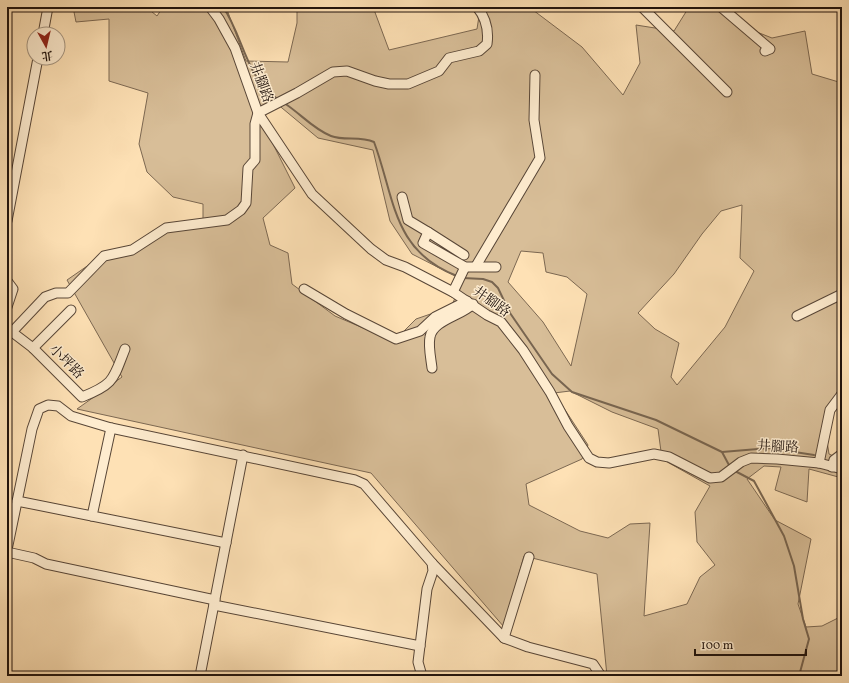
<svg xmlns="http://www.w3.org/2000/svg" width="849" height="683" viewBox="0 0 849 683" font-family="Vollkorn,'Noto Serif TC',serif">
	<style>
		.green { fill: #d8be98; stroke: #7c6852; fill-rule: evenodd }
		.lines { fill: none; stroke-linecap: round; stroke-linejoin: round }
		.stream { stroke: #786550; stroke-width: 2 }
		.minor-casing { stroke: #584637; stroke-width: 11 }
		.minor { stroke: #feeccf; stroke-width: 9 }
		.labels { text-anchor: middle; stroke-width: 3; stroke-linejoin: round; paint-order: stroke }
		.street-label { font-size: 14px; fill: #20130d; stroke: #feeccf }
	</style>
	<rect width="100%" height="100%" fill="#fee1b5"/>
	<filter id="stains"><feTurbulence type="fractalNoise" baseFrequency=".005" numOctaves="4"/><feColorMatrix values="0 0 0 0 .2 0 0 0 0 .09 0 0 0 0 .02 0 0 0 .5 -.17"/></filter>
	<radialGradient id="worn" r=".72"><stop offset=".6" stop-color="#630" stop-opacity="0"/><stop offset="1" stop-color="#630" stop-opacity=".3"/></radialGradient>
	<path class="green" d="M73 7H146L157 16 163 7H226L246 61 288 62 297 23V7H373L389 50 477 29 479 16 468 7H529L582 47 623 95 640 63 636 25 674 31 689 7H719L739 25 772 38 805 31 812 74 842 83V397L824 422 829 454 842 460V478L809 469 807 502 775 490 781 467 764 466 747 479 775 520 811 539 798 604 806 627 822 626 842 616V676H607L597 574 524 556 504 627 371 473 77 409 122 377 67 280 93 262 130 249 159 231 203 222V204L173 197 147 172 139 144 148 93 109 81V19L76 22ZM276 103 318 138 373 150 390 221 412 254 463 280 451 307 416 319 394 341 335 316 292 284 288 253 270 245 263 218 295 188 257 112ZM742 205 740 258 754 271 725 327 677 385 671 377 679 343 655 329 638 313 674 274 702 234 721 211ZM521 251 543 253 546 272 567 277 587 294 571 366 543 322 508 282ZM570 391 612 412 658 429 662 459 710 486 695 512 697 542 715 565 700 577 687 604 644 616 650 523 630 524 608 538 580 531 529 505 526 484 582 459 588 445 554 393Z"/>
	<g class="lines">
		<g class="stream">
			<path d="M223 7C244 37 245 78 279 100"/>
			<path d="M284 103C300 113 313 129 331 136 344 141 360 136 374 142 395 198 392 251 457 276"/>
			<polyline points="463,278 483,279 492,282 498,288 510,313 552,374 572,392 656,420 722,452 730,467"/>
			<polyline points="722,452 769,448 814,455"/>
			<polyline points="735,471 754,481 784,536 794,566 803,619 809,639 799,676"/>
		</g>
		<g class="minor-casing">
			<g id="minor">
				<polyline points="210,7 219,19 235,48 258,113 312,194 371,249 386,260 405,267 453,292 487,315 501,322 523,350 550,392 568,426 589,458 597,462 609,463 654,454 669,457 710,478 721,477 741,462 751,458 777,459 819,463 842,469"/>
				<polyline points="642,7 727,92"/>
				<polyline points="721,7 770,49 765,51"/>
				<polyline points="43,34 48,7"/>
				<polyline points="402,197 408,220 428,232"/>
				<polyline points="7,221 38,58"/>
				<polyline points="464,255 428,232 423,243 465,267 496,267"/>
				<polyline points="476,266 540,158 534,120 535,75"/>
				<polyline points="7,281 13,289 7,307"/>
				<polyline points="304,289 346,314 396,339 420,331 435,317 467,301"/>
				<polyline points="453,292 465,267"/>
				<polyline points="797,316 842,294"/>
				<path d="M12 332 45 297 56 293H68L104 256 132 250 166 228 227 220 241 210 246 203 248 168 255 160V124L258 113 297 93 333 72 347 71 375 81 389 84H408L439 71 449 58 479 51 487 44C489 30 486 18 477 7"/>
				<path d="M7 333 12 332 33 348 82 397C115 384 113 379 125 349"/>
				<polyline points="33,348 71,310"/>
				<path d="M432 368C431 359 428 346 430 337 433 320 461 316 473 304"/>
				<polyline points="111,428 92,516 226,543"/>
				<polyline points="819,463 830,410 842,394"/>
				<polyline points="832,467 834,460 842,454"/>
				<polyline points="17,501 92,516"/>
				<polyline points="7,550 32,429 39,409 48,405 58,406 71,416 111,428 355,480 364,484 432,563 433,571 427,589 418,662 422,676"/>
				<polyline points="7,552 34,558 46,564 215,600"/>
				<polyline points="432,563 504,638 528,647 593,664 601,676"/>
				<polyline points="214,605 420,646"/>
				<polyline points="504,638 529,557"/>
				<polyline points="200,676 243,455"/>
			</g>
		</g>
		<use href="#minor" class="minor"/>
	</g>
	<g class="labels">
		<g class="street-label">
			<text transform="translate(262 82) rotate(70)" y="5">井腳路</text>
			<text transform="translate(492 301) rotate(35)" y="5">井腳路</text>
			<text transform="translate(67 361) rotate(45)" y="5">小坪路</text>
			<text transform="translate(778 446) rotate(3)" y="5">井腳路</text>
		</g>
	</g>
	<rect width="849" height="683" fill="none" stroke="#fee1b5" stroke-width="24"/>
	<rect x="8" y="8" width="833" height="667" fill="none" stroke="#20130d" stroke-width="2"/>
	<rect x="12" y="12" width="825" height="659" fill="none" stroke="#20130d"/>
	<g transform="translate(46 46) rotate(172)"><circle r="19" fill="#feeccf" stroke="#a59581"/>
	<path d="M0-3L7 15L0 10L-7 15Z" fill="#8f2418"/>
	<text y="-6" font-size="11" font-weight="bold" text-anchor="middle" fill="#20130d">北</text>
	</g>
	<path d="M695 649v6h111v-6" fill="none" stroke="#20130d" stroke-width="2"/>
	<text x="701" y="649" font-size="12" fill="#20130d" stroke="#feeccf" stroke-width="3" paint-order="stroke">100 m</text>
	<rect width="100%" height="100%" filter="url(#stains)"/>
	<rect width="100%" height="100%" fill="url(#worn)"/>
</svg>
